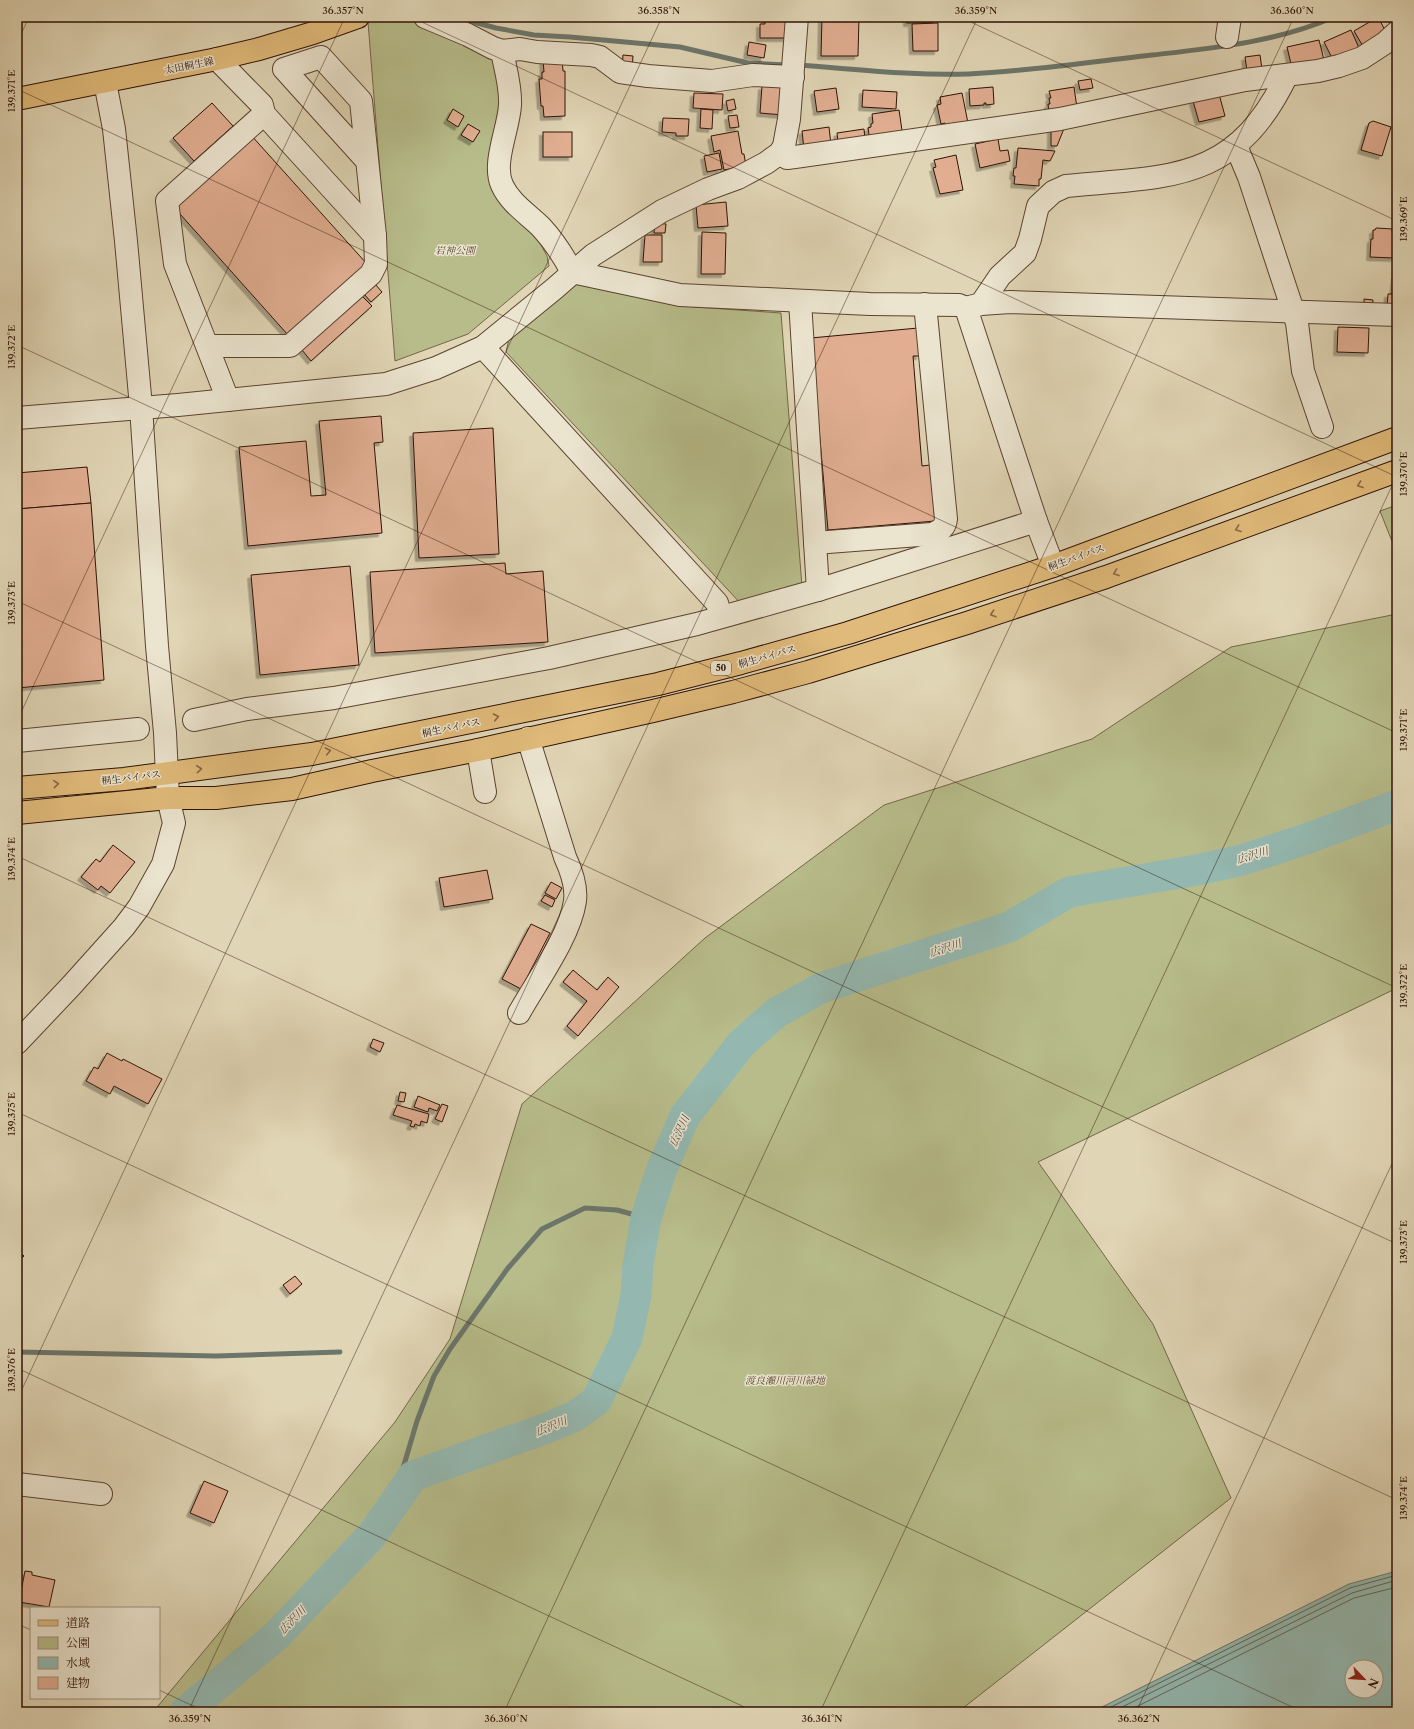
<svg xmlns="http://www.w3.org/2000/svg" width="1414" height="1729" viewBox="0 0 1414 1729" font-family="'Libre Caslon Text','Noto Serif JP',serif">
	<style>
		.green { fill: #b7bc8a; stroke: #736747 }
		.water { fill: #94b8b0; stroke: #6c766b; fill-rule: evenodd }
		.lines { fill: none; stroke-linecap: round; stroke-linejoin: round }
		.shore { stroke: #62655a; stroke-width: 1 }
		.stream { stroke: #6c766b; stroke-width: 5 }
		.river { stroke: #94b8b0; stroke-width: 31 }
		.building { fill: #e1ae92; stroke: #2f1204; filter: url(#shadow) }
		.minor-casing { stroke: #5b4330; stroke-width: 24 }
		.major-casing { stroke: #2f1204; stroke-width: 24 }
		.highway-casing { stroke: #2f1204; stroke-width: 24 }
		.minor { stroke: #ebe4cf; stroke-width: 22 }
		.major { stroke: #e0ba7a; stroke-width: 22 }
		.highway { stroke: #e0ba7a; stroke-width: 22 }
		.oneway { stroke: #88663f }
		.ticks { fill: none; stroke: #2f1204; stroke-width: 1; stroke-opacity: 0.45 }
		.labels { text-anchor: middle; stroke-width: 3; stroke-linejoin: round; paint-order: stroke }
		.shield { fill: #ebe4cf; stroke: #675141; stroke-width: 1 }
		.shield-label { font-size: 9px; font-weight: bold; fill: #2f1204 }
		.street-label { font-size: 10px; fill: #2f1204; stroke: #ebe4cf }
		.park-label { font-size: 10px; font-style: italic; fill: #58452c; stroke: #ebe4cf }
		.water-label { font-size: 11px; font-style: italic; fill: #524c40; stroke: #ebe4cf }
		.neatline { fill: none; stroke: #2f1204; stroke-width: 1.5 }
		.ticks-label { font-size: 10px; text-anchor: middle; fill: #2f1204 }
	</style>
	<defs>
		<filter id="shadow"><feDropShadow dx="-3.5" dy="3.5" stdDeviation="0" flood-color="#0004"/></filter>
	</defs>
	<rect width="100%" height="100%" fill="#e0d5b5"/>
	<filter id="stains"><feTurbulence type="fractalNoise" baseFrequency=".005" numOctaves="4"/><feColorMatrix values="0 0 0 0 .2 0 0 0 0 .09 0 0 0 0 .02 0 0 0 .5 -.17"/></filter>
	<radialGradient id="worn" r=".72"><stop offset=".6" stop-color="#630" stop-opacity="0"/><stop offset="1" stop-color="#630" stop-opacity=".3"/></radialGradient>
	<g class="green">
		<polygon points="388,17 407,17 480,51 494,61 501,94 489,163 534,232 547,256 549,266 468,334 395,361 368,22"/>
		<polygon points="571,283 681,306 781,313 802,587 743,606 506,352 509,339"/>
		<polygon points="1397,505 1397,554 1380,511"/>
		<polygon points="1397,614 1397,988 1038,1162 1153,1324 1231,1498 958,1712 153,1712 395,1422 450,1339 522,1104 705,938 884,805 1092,739 1231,647"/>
	</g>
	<path class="water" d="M1397 1571V1712H1092L1349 1584ZM1352 1667H1376V1691H1352Z"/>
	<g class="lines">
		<g class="shore">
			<polyline points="1101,1712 1350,1588 1397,1575"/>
			<polyline points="1112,1712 1352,1593 1397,1580"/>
			<polyline points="1126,1712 1354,1598 1397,1587"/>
		</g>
		<g class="stream">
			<polyline points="462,17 470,21 496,28 534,35 570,37 680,47 748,63 787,65"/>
			<path d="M797 65C855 69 912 76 969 74 1030 71 1091 62 1152 55 1214 48 1277 42 1334 17"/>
			<polyline points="17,1352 216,1356 340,1352"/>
			<polyline points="393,1502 417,1421 434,1376 450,1349 508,1268 542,1229 585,1208 617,1210 646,1218"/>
		</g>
		<polyline class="river" points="185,1712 277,1635 372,1535 413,1476 547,1428 575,1416 596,1401 627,1338 636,1295 638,1265 646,1218 661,1171 685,1116 741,1044 776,1013 821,988 1009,927 1069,892 1197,870 1242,860 1306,839 1397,805"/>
	</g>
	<g class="building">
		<polygon points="765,17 789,17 789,38 760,38 760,24 765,24"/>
		<polygon points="822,17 859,17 858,56 821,56"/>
		<rect x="907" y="17" width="25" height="6"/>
		<polygon points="1378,17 1387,34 1364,48 1354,31"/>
		<polygon points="938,23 938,51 913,51 912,24"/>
		<polygon points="1351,30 1359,48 1333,60 1324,42"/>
		<polygon points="1319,40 1324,60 1292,68 1287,47"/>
		<polygon points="749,42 766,45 764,58 747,55"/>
		<polygon points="623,55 633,56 632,69 622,68"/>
		<polygon points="1260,55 1262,69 1247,71 1245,57"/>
		<polygon points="562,59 563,71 565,71 565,116 544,117 543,106 541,106 539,79 542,79 542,72 544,72 543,60"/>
		<polygon points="1091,79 1093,88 1080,90 1078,81"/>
		<polygon points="762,86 785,88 783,115 760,113"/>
		<polygon points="993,87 994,104 986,105 986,103 984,103 984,105 970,106 969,89"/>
		<polygon points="1074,87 1077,108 1049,113 1048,104 1050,104 1049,98 1051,98 1049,91"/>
		<polygon points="836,88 839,109 817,112 814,91"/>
		<polygon points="863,90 897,92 896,109 862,107"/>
		<polygon points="694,93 723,94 722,110 693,108"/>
		<polygon points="962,93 969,128 947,132 945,123 941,124 937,105 941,104 940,97"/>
		<polygon points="1219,94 1225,116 1199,122 1193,101"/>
		<polygon points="734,99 736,109 728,111 726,101"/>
		<polygon points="212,103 233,126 194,161 173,138"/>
		<polygon points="453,109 464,116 458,127 447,120"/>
		<polygon points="701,109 713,110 712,129 700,128"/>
		<polygon points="899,110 903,137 870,141 868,128 871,127 871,124 873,123 872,114"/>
		<polygon points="737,115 739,127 730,128 728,116"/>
		<polygon points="663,118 689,119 688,136 676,136 676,133 662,132"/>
		<polygon points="1373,121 1391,127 1382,156 1361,150 1369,123"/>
		<polygon points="468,124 480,131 473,142 461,135"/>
		<polygon points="1065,126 1057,146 1051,146 1051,127"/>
		<polygon points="829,127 831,145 804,149 802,131"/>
		<polygon points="864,129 865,139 838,143 837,133"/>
		<polygon points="738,131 742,154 744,154 746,166 724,170 720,150 714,152 711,136"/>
		<rect x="543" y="132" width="29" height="25"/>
		<polygon points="250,134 367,264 288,335 172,205"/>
		<polygon points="998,139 1000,151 1008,150 1010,161 980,168 975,144"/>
		<polygon points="1018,148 1055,151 1050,161 1043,160 1041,179 1039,179 1039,186 1014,184 1015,176 1013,176 1014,168 1016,168"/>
		<polygon points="719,153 722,169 707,172 704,156"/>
		<polygon points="956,155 963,190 940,194 933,168 936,167 934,160"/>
		<polygon points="726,202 728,226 698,228 696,205"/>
		<polygon points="655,223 666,224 665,233 654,233"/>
		<polygon points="1376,228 1393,229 1392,232 1397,232 1396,249 1395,248 1394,258 1370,257 1371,239 1373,239 1373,230 1375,230"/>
		<polygon points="702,232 726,233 725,274 701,274"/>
		<polygon points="645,235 662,235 662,262 643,262"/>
		<polygon points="1395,275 1397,275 1397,309 1387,308 1388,294 1393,294"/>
		<polygon points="375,284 382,292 371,302 364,294"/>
		<polygon points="362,296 372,306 311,361 302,350"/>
		<polygon points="1364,299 1373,300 1372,311 1364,310"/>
		<polygon points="1338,327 1369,328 1368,353 1337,352"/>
		<polygon points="918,328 920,356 913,356 922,466 930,465 935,521 828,530 811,338"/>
		<polygon points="381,416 383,442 374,443 382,533 248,546 239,447 306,441 311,496 326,495 319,421"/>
		<polygon points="493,428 499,554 419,558 413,433"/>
		<polygon points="87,467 91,503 17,509 17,473"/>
		<polygon points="91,503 104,680 17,688 17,509"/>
		<polygon points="505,563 506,574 543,571 548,642 375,653 370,572"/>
		<polygon points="350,566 359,665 260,675 251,575"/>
		<polygon points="113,845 135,862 110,893 101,886 98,890 81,877 96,859 100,862"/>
		<polygon points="487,870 493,899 444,907 439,878"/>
		<polygon points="551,882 562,888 556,899 545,893"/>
		<polygon points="545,895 555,900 552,907 541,901"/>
		<polygon points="531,924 550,933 521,989 502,979"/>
		<polygon points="573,970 597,990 608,977 619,987 578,1036 567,1026 587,1001 563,982"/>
		<polygon points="373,1039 384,1043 380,1052 370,1047"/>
		<polygon points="107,1053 122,1061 123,1059 162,1079 148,1104 114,1086 110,1094 86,1081 94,1067 98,1069"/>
		<polygon points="400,1092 406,1093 404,1102 398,1101"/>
		<polygon points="418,1096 440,1105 437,1111 429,1108 428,1112 414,1107"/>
		<polygon points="442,1104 448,1106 442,1122 435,1119"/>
		<polygon points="397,1105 429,1114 427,1123 421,1121 420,1126 415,1124 414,1127 410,1126 412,1121 393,1115"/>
		<polygon points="17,1249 24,1256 17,1263"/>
		<polygon points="295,1276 302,1284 290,1294 283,1285"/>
		<polygon points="204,1481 228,1491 214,1523 190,1513"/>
		<polygon points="25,1571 32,1572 32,1575 55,1580 49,1607 19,1602"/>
	</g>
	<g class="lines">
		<g class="minor-casing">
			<g id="minor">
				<path d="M425 17 468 35 493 48 502 51C505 68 511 86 510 105 509 128 492 163 502 185 510 203 528 214 541 227 554 241 563 255 572 272"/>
				<polyline points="1227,37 1230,17"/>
				<polyline points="502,51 520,49 537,52 591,55 600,57 620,72 648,76 712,81 753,75 793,77"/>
				<polyline points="217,59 262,105 264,114"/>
				<polyline points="1236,146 1249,177 1297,323 1303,371 1322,427"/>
				<polyline points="780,153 787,158 795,157 1060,119 1245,80 1318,71 1339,66 1362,58 1385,43 1397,32"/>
				<polyline points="367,161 284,69 321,57 361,101 375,236"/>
				<polyline points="572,272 680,295 870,304 959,305 966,308 1036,521 1053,566"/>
				<polyline points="800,301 818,590"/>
				<polyline points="981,304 1010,302 1397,315"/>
				<path d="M966 308 981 304 1000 276 1025 253 1030 239 1038 206 1053 192 1066 186C1171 176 1235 183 1287 75"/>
				<polyline points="207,346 290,346 371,274 376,264 375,236 264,114 167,201 175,264 228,400"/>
				<polyline points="483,347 717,603 721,616"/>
				<polyline points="17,418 178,405 386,384 436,368 483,347 554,289 593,255 662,211 708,189 738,178 766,163 780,153 784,146 789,119 797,17"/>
				<path d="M815 543 932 534C940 531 945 528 946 519L925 304"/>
				<polyline points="194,720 247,709 334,698 549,658 697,624 818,590 1036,521"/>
				<polyline points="17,741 138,729"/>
				<polyline points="478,750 485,792"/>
				<path d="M519 1013C537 981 570 936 575 901 577 886 571 870 565 857L528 738"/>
				<polyline points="17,1043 71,986 124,927 139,907 163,864 174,823 168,798 165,733 157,646 141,407 126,241 114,129 105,82"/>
				<polyline points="17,1484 101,1494"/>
			</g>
		</g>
		<g class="major-casing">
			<polyline id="major" points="17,99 217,59 259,49 313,33 358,17"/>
		</g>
		<g class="highway-casing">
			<g id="highway">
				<polyline points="17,788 124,779 312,754 658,684 741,663 848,633 1053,566 1397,438"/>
				<polyline points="17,813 168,798 216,798 292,789 372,771 478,750 653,711 733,692 808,672 967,623 1106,577 1397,471"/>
			</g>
		</g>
		<use href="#minor" class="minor"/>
		<use href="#major" class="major"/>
		<use href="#highway" class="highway"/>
	</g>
	<defs><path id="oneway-chevron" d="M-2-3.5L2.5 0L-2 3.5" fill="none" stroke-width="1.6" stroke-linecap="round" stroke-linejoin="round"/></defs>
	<g class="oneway">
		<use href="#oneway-chevron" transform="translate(1360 485) rotate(160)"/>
		<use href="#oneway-chevron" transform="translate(1238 529) rotate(160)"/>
		<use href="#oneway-chevron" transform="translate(1116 573) rotate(160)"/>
		<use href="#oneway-chevron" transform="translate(993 614) rotate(162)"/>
		<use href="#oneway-chevron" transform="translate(496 717) rotate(-12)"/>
		<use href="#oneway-chevron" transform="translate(328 751) rotate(-11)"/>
		<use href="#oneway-chevron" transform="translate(199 769) rotate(-6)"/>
		<use href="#oneway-chevron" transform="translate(56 784) rotate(-5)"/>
	</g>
	<path class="ticks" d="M411 17 1397 477M960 17 1397 221M17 43 29 17M17 89 1397 733M17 345 1397 988M17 601 1397 1244M17 721 345 17M17 856 1397 1500M17 1112 1303 1712M17 1368 755 1712M17 1400 662 17M17 1624 31 1630M159 1690 206 1712M188 1712 978 17M504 1712 1294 17M820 1712 1397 475M1136 1712 1397 1153"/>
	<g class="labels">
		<rect class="shield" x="711" y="661" width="20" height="14" rx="3"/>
		<g class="shield-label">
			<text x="721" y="671">50</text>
		</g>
		<g class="street-label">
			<text transform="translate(189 65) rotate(-11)" y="4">太田桐生線</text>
			<text transform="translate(1076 557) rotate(-20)" y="4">桐生バイパス</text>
			<text transform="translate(767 656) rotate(-16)" y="4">桐生バイパス</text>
			<text transform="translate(451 727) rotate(-12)" y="4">桐生バイパス</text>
			<text transform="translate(131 777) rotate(-7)" y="4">桐生バイパス</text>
		</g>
		<g class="park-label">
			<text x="455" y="254">岩神公園</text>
			<text x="785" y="1384">渡良瀬川河川緑地</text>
		</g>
		<g class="water-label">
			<text transform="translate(1252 855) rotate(-17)" y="4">広沢川</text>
			<text transform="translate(945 948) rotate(-18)" y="4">広沢川</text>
			<text transform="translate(679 1131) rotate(-65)" y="4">広沢川</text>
			<text transform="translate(551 1426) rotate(-22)" y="4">広沢川</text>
			<text transform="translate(292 1620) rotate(-46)" y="4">広沢川</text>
		</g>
	</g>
	<rect width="1414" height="1729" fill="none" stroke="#e0d5b5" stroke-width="44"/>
	<rect x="30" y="1607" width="130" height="92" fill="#ebe4cf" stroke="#a0907e"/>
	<rect x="38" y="1620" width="20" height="6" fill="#e0ba7a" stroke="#a0907e"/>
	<text x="66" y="1627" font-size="12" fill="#2f1204">道路</text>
	<rect x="38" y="1637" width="20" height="12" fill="#b7bc8a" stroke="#a0907e"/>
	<text x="66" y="1647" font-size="12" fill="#2f1204">公園</text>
	<rect x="38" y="1657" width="20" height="12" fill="#94b8b0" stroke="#a0907e"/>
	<text x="66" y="1667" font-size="12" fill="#2f1204">水域</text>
	<rect x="38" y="1677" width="20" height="12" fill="#e1ae92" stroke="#a0907e"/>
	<text x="66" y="1687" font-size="12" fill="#2f1204">建物</text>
	<g transform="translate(1364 1679) rotate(115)"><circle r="19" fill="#ebe4cf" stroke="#a0907e"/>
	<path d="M0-3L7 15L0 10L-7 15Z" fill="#8f2418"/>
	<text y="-6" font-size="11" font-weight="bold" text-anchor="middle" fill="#2f1204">N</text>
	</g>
	<rect x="22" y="22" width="1370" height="1685" class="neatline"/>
	<g class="ticks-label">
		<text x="343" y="14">36.357°N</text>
		<text x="659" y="14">36.358°N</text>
		<text x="976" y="14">36.359°N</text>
		<text x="1292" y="14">36.360°N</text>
		<text transform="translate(11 91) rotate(-90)" y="4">139.371°E</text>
		<text transform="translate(1403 219) rotate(-90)" y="4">139.369°E</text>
		<text transform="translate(11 347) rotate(-90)" y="4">139.372°E</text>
		<text transform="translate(1403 474) rotate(-90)" y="4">139.370°E</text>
		<text transform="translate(11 603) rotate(-90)" y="4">139.373°E</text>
		<text transform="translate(1403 730) rotate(-90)" y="4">139.371°E</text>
		<text transform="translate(11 859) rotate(-90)" y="4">139.374°E</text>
		<text transform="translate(1403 986) rotate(-90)" y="4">139.372°E</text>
		<text transform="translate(11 1114) rotate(-90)" y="4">139.375°E</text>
		<text transform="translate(1403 1242) rotate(-90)" y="4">139.373°E</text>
		<text transform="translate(11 1370) rotate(-90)" y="4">139.376°E</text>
		<text transform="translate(1403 1498) rotate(-90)" y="4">139.374°E</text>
		<text x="190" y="1722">36.359°N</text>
		<text x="506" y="1722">36.360°N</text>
		<text x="822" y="1722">36.361°N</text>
		<text x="1139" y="1722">36.362°N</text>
	</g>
	<rect width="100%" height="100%" filter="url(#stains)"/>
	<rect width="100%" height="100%" fill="url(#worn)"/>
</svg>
